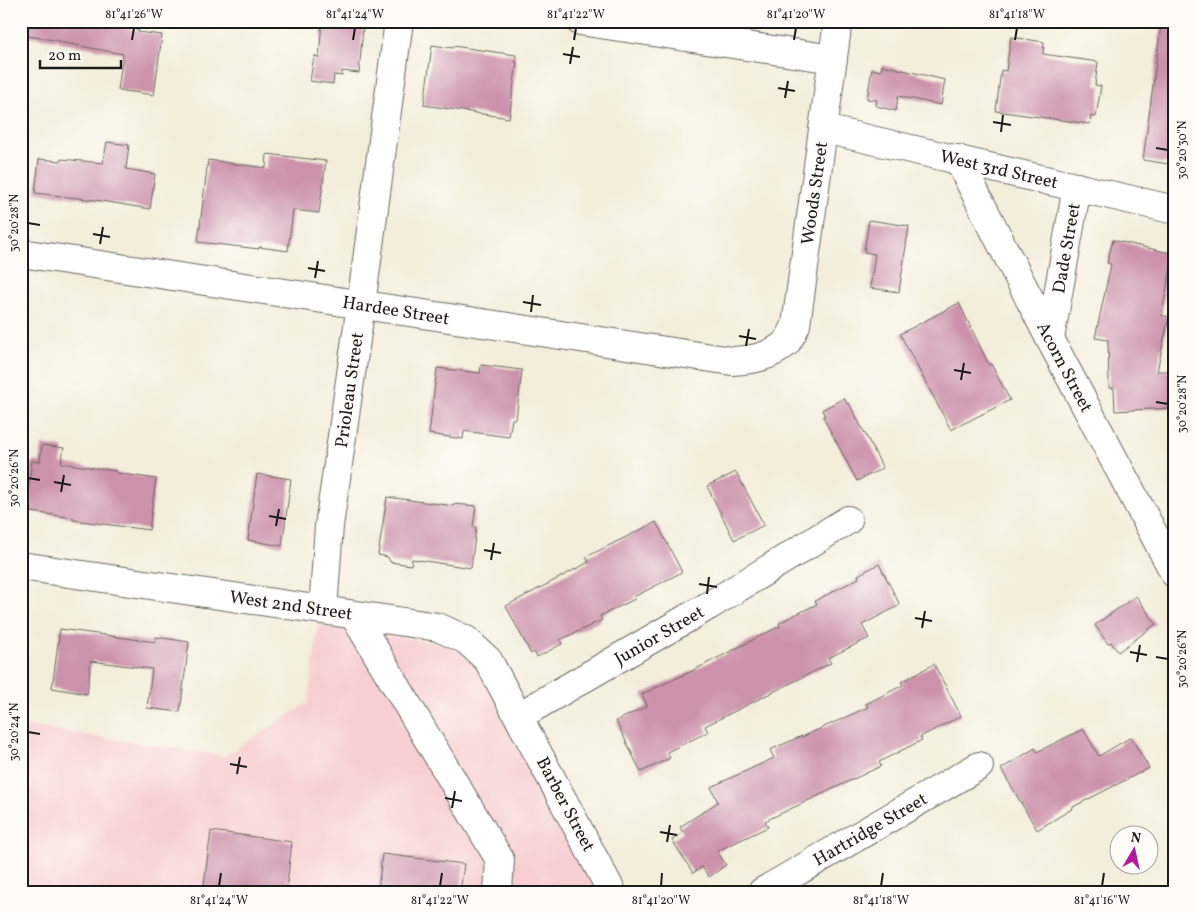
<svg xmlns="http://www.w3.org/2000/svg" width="1196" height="913" viewBox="0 0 1196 913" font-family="Vollkorn,serif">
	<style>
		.built { fill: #f7cfd2 }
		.building { fill: #cc92ab }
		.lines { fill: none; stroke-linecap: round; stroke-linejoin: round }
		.street-casing { stroke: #67665e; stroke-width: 30 }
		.street { stroke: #fff; stroke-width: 28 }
		.ticks { fill: none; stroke: #1c1c1c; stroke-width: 2 }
		.labels { text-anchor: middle; stroke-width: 4; stroke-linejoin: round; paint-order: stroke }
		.street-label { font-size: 18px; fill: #1c1c1c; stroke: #fdfcf7 }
		.neatline { fill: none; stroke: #1c1c1c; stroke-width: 2 }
		.ticks-label { font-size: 12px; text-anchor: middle; fill: #1c1c1c }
	</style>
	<rect width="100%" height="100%" fill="#fdfcf7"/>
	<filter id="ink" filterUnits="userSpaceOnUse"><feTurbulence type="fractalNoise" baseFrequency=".02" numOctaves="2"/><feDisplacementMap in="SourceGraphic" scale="10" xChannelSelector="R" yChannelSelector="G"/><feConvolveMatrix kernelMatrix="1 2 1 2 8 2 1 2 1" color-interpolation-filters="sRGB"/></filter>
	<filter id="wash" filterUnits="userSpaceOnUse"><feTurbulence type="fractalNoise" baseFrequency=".0096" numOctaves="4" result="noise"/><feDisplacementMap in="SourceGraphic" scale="20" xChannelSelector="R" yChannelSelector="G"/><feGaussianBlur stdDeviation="1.12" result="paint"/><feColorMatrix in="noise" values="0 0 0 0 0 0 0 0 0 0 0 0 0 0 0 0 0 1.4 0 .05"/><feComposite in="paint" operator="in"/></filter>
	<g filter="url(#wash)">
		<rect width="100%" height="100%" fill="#f3eeda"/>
		<polygon class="built" points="318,625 437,643 462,654 481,674 597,892 21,892 21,725 224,756 308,703"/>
		<g id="blocks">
			<g class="building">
				<polygon points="21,21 97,21 97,24 139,30 138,32 162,35 154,95 118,90 123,54 59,42 60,41 21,35"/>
				<polygon points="322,22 363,27 359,73 342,71 342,76 334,75 333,84 310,81 314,56 319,57"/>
				<polygon points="1161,25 1175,26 1175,165 1143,160"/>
				<polygon points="1011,37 1044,42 1043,54 1098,62 1095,85 1101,86 1096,117 1091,116 1090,124 996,111 1001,70 1006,71"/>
				<polygon points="432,45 453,48 453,46 516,55 515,62 517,62 509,118 424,105"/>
				<polygon points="882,65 945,80 941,105 898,96 896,111 876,106 877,100 867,99 872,69 881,71"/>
				<polygon points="107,142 129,145 126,169 155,174 150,209 95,200 35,193 39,159 61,161 61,159 103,163"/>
				<polygon points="267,154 326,161 319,213 293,210 288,251 259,247 259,249 198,242 208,160 266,168"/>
				<polygon points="869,220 909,226 899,292 870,288 875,254 864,252"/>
				<polygon points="1113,240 1174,254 1161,315 1169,317 1157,371 1170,371 1172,408 1115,411 1114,388 1109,388 1108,340 1095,338 1111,264 1107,263"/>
				<polygon points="959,303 989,365 991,364 1010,400 951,430 900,334"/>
				<polygon points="481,365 522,370 516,419 512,419 509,437 464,431 463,439 429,434 437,368 480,373"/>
				<polygon points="844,398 847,404 849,403 883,468 857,481 823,417 825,416 822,410"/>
				<polygon points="42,445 64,448 61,463 116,471 116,473 156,479 149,530 73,520 74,518 25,511 32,461 40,462"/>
				<polygon points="736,472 764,525 734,540 707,486"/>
				<polygon points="257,474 291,479 282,546 248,540"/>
				<polygon points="387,497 454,506 454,504 476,506 473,527 476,528 471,568 412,559 411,565 390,562 388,557 378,555"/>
				<polygon points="656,522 682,572 634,597 635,599 600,616 602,620 560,640 562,644 537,657 534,652 531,654 506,606 589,562 586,557"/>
				<polygon points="879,564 900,605 862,625 869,638 828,658 831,663 705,726 708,732 667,752 670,758 641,772 616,721 647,706 642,694 694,670 780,626 779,623 817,604 815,601 859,578 858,575"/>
				<polygon points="1136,596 1156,624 1118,652 1111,642 1108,644 1095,625"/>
				<polygon points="60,629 155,642 156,637 189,642 180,712 147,708 152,669 91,661 87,694 52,688"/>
				<polygon points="934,664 961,716 920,737 922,740 879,762 881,766 765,821 768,827 717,851 726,865 709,877 702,867 693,873 672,840 683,833 680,827 718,802 711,787 774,758 770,750 802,736 802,737 868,707 866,704 903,685 901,682"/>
				<polygon points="1083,729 1099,756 1131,737 1149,768 1071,808 1072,809 1037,830 1001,769 1035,748 1037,752"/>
				<polygon points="211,831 292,842 286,892 203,892"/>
				<polygon points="382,854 464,864 460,892 378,892"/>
			</g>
		</g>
	</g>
	<g filter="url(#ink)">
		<use href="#blocks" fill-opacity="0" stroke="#67665e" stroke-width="1"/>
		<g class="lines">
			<g class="street-casing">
				<g id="street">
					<polyline points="580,21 833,59"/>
					<polyline points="824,129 1175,210"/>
					<polyline points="958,159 1050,339 1175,574"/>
					<path d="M21 253 732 361C752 360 771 357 786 343 790 339 793 331 796 325L838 21"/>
					<polyline points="1050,339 1077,187"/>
					<polyline points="21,566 438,627 466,640 488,660 612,892"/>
					<polyline points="323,610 329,526 361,305 399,21"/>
					<polyline points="354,615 500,860 498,892"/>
					<polyline points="519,716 710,605 848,520"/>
					<polyline points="762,892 979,766"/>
				</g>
			</g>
			<use href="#street" class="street"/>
		</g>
	</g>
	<path class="ticks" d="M132 40 134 28M353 40 355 28M574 40 576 28M794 40 796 28M1015 40 1017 28M563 54 580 57M570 64 573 47M778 88 795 91M785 98 788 81M993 122 1011 125M1001 132 1003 115M1156 148 1168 150M28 223 40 225M93 234 110 237M100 244 103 227M308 268 325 271M315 278 318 261M523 302 541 305M531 312 533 295M739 336 756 339M746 346 749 329M954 370 971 373M961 380 964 363M1156 402 1168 404M28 478 40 480M54 482 71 485M61 492 64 475M269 516 286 519M276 526 279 509M484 550 501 553M491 560 494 543M699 584 717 587M707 594 709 577M915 618 932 621M922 628 925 611M1130 652 1147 655M1156 657 1168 659M1137 662 1140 645M28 732 40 734M230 764 247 767M237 774 240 757M445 798 462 801M452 808 455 791M660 832 677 835M667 842 670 825M219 886 221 873M440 886 442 873M661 886 662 873M881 886 883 873M1102 886 1104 873"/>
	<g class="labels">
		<g class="street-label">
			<text transform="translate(999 169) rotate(13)" y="6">West 3rd Street</text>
			<text transform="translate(814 193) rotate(-82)" y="6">Woods Street</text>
			<text transform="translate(1066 248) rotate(-80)" y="6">Dade Street</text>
			<text transform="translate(396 310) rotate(9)" y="6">Hardee Street</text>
			<text transform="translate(1065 367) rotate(62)" y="6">Acorn Street</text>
			<text transform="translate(349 390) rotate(-82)" y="6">Prioleau Street</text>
			<text transform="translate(291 605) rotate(8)" y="6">West 2nd Street</text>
			<text transform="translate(659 635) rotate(-30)" y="6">Junior Street</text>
			<text transform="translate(566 804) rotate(62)" y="6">Barber Street</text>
			<text transform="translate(870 829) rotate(-30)" y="6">Hartridge Street</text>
		</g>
	</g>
	<rect width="1196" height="913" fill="none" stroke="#fdfcf7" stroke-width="55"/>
	<g transform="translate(1134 850) rotate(9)"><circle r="24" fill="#fdfcf7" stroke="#a3a29f"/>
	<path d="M0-4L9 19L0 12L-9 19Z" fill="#b5179e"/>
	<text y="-8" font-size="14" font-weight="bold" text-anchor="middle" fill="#1c1c1c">N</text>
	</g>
	<path d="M40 60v8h81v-8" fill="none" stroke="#1c1c1c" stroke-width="2.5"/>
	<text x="48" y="60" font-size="15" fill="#1c1c1c" stroke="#fdfcf7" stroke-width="4" paint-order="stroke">20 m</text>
	<rect x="28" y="28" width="1140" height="858" class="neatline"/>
	<g class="ticks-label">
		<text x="134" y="18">81°41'26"W</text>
		<text x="355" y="18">81°41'24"W</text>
		<text x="576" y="18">81°41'22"W</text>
		<text x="796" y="18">81°41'20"W</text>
		<text x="1017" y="18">81°41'18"W</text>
		<text transform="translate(1182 150) rotate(-90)" y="4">30°20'30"N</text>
		<text transform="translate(14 223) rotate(-90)" y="4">30°20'28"N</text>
		<text transform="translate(1182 404) rotate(-90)" y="4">30°20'28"N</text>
		<text transform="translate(14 478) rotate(-90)" y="4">30°20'26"N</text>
		<text transform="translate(1182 659) rotate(-90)" y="4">30°20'26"N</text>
		<text transform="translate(14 732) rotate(-90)" y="4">30°20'24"N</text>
		<text x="219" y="904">81°41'24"W</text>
		<text x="440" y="904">81°41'22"W</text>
		<text x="661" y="904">81°41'20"W</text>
		<text x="881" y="904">81°41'18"W</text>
		<text x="1102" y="904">81°41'16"W</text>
	</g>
</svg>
